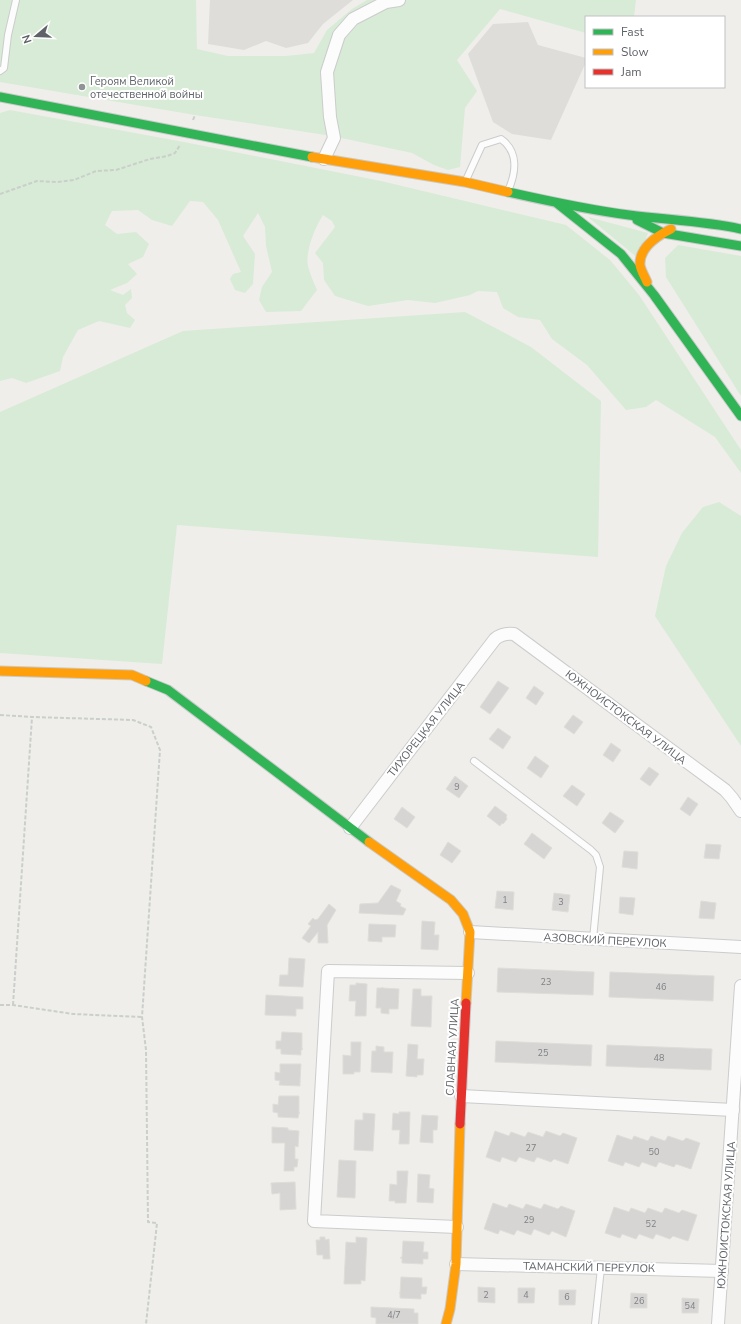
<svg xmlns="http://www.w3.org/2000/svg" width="741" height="1324" viewBox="0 0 741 1324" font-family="'Nunito Sans',sans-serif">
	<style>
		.industrial { fill: #dfddda }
		.green { fill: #d8ebd6 }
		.building { fill: #d6d5d3; stroke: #deddd9 }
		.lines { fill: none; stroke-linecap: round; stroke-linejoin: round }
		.lane-casing { stroke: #cbcccc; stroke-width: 8 }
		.street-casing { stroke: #cbcccc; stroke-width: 14 }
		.fast-casing { stroke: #cacacb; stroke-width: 11 }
		.slow-casing { stroke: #cacacb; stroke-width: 11 }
		.jam-casing { stroke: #cacacb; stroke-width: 11 }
		.path { stroke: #cacfcc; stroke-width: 2; stroke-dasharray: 4 2; stroke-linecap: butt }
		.lane { stroke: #fdfcfc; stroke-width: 6 }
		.street { stroke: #fdfcfc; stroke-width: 12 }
		.fast { stroke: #30b455; stroke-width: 9 }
		.slow { stroke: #ff9f0a; stroke-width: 9 }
		.jam { stroke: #e5322d; stroke-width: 9 }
		.poi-dot { fill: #919496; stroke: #fff; stroke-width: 1.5 }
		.labels { text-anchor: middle; stroke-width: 4; stroke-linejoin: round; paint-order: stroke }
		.number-label { font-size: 9px; fill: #7e8184 }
		.poi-label { font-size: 11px; fill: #5f6368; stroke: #fff; text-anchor: start }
		.street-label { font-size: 11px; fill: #5f6368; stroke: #fff }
	</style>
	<rect width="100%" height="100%" fill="#efeeea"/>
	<g class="industrial">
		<polygon points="210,0 353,0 323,24 308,43 286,48 266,41 244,50 208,44"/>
		<polygon points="528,22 538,45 586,58 586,62 551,140 512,134 493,122 468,54 493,24"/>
	</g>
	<g class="green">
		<polygon points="0,0 196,0 197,49 228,56 286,56 314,53 327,30 352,9 367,0 384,0 350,18 326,70 332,136 195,115 0,82"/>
		<polygon points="406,0 636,0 634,17 586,17 586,33 500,9 457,60 477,91 465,108 460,167 448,170 434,165 412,153 337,137 331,71 343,34 360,22 391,4"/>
		<path d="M10 110 184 142 381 181 566 225 610 260 639 295 741 450V473L715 437 656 400 646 407 626 410 587 365 552 339 540 320 518 317 503 308 497 292 478 291 470 295 435 303 408 300 368 306 335 296 324 280 323 263 315 253 335 227 332 221 323 215C315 227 305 252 308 266 310 274 314 283 317 290L301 311 266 312 259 300 262 287 272 272 266 246 265 227 258 213 243 236 255 254 253 284 245 293 235 290 230 279 233 274 241 272 218 220 203 202 190 201 172 226 152 220 138 210 112 211 105 225 117 234 136 232 149 244 143 257 128 264 137 274 127 283 110 290 123 295 131 289 132 298 125 305 127 313 135 320 130 328 99 321 78 330 63 357 60 371 26 383 12 378 0 381V113Z"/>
		<polygon points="588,217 648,233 638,258"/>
		<polygon points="678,245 741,256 741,396 666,277 665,258"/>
		<polygon points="465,312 531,347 601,401 598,557 177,525 162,664 0,653 0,412 183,331"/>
		<polygon points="719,502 741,516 741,746 655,616 666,566 682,533 703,507"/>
	</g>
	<g class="building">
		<polygon points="498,681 509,688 490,714 480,707"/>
		<polygon points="534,686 544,693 536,705 526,698"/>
		<polygon points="573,715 583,722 574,734 564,727"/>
		<polygon points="498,728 511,737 503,749 489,739"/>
		<polygon points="611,743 621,750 613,762 603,755"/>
		<polygon points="535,756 549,766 541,778 527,768"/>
		<polygon points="649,767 659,774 650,786 640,779"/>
		<polygon points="455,776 468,786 459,798 446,789"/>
		<polygon points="572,785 585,794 577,806 563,796"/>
		<polygon points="688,797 698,804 690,816 680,809"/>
		<polygon points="495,806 507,815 506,817 507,819 503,824 502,823 500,826 487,816"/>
		<polygon points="402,807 415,817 407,828 394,819"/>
		<polygon points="610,812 624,821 615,833 602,823"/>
		<polygon points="532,833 552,848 544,859 524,844"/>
		<polygon points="448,842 461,851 452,863 440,855"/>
		<polygon points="706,844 721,845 719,859 704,858"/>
		<polygon points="624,851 638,852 637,869 622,867"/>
		<polygon points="391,885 401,890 396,901 401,904 400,906 406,909 403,915 359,913 360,904 378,903"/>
		<polygon points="497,891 514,892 513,910 495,908"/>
		<polygon points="554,893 570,895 568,912 552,910"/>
		<polygon points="620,897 635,898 633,915 619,913"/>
		<polygon points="701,901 716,903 714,919 699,918"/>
		<polygon points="329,904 336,910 327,925 328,943 318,943 318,932 309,943 302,938 311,926 308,924 313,918 315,920 318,919"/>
		<polygon points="422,921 435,922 434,935 439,935 438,950 421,949"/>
		<polygon points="369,924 396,925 395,937 382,937 382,942 368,941"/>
		<polygon points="289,958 305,959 303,987 279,986 280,975 288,975"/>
		<polygon points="498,968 594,972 593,995 497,992"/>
		<polygon points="610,972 714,976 713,1001 609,997"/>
		<polygon points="356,983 367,984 366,1016 355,1016 356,1001 349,1001 350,985 356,985"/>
		<polygon points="382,987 383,988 399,989 398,1009 389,1009 389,1014 381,1013 381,1008 376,1008 377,988 382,988"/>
		<polygon points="413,989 421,989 421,996 432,996 431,1027 411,1026"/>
		<polygon points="266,995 303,997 303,1009 296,1009 296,1016 265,1015"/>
		<polygon points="282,1032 302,1033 302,1049 303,1049 301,1050 301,1055 281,1054 281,1049 276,1049 276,1041 281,1041"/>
		<polygon points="496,1041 592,1045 591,1066 495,1062"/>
		<polygon points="351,1042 361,1042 360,1072 354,1072 354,1074 343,1074 343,1055 351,1056"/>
		<polygon points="408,1044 418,1045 417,1059 424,1059 423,1075 417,1075 417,1077 406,1076"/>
		<polygon points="607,1045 712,1049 711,1070 606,1066"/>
		<polygon points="376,1046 384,1047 384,1052 393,1052 392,1073 371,1072 372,1051 376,1051"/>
		<polygon points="280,1064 301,1064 300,1081 301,1082 300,1081 300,1086 279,1085 280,1081 275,1080 275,1072 280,1073"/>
		<polygon points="279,1096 299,1096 299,1113 300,1113 299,1113 298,1118 278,1117 278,1113 273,1112 273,1104 278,1105"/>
		<polygon points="399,1112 410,1112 409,1144 399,1144 400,1130 392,1130 393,1113 399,1114"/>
		<polygon points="363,1113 375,1114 373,1151 354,1150 355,1120 363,1120"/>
		<polygon points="422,1115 438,1116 437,1130 433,1130 433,1143 420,1142"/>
		<polygon points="272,1127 288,1128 288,1130 299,1131 298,1147 295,1146 295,1159 298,1159 297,1167 294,1167 294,1171 284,1171 285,1143 272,1143"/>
		<polygon points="495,1131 509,1136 511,1132 525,1137 528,1132 543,1137 546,1131 560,1136 563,1133 577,1138 568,1164 554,1159 551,1162 537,1157 534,1162 519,1157 516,1162 502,1157 500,1162 486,1157"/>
		<polygon points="617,1135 632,1140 634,1136 648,1141 651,1136 665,1141 668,1136 683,1141 686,1138 700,1143 691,1169 676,1164 674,1167 659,1162 656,1167 642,1162 639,1167 625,1162 623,1166 608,1161"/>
		<polygon points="339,1160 356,1161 355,1198 337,1197"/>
		<polygon points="397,1171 408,1171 406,1203 395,1203 395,1201 389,1201 390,1184 397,1185"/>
		<polygon points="418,1174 430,1175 429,1188 434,1189 433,1203 417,1202"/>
		<polygon points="295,1182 296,1209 280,1210 280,1193 272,1194 271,1183"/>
		<polygon points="493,1203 507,1208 509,1204 523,1209 526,1204 541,1209 544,1204 558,1209 561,1206 575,1211 566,1237 552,1231 549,1235 534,1229 531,1235 517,1230 514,1235 500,1230 498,1234 484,1229"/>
		<polygon points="614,1207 629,1212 631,1208 645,1213 648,1208 662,1213 665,1208 679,1213 682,1210 697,1215 688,1241 673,1236 670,1239 656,1234 653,1239 639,1234 636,1239 622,1234 620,1238 605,1233"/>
		<polygon points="320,1237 325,1237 325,1240 329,1239 330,1259 323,1259 323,1255 317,1255 316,1240 320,1240"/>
		<polygon points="356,1237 367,1238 365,1281 361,1280 361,1284 344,1284 346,1242 356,1243"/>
		<polygon points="403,1241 424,1242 423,1252 428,1252 428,1259 423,1259 423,1264 402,1263 402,1258 400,1258 402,1257"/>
		<polygon points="401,1277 422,1278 422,1287 427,1287 426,1294 421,1294 421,1299 400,1298 400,1293 399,1293 400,1293"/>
		<polygon points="478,1287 495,1288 495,1303 478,1302"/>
		<polygon points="518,1288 535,1288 534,1303 518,1303"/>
		<polygon points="559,1290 576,1290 575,1305 559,1305"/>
		<polygon points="631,1293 647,1294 647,1308 630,1308"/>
		<polygon points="682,1298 699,1299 698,1313 682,1313"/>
		<polygon points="371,1307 414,1309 414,1313 418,1313 418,1324 376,1324 376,1318 371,1317"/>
	</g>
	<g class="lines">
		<g class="lane-casing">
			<g id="lane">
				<polyline points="0,71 4,68 8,35 16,0"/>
				<path d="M466 180 482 145 501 139C519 152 516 173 508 191"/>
				<polyline points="474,761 591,850 596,855 600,867 593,939"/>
				<polyline points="595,1324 601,1268"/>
			</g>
		</g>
		<g class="street-casing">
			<g id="street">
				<polyline points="324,159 334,138 330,117 327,72 339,35 353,19 386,2 399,0"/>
				<path d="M350 828 495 639C501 634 507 633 514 634L725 790 732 798 741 811"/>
				<polyline points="470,932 741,947"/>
				<polyline points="461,1096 733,1110"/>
				<polyline points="457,1227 314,1221 328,971 468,973"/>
				<polyline points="456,1264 722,1271"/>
				<polyline points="718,1324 741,986"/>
			</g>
		</g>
		<g class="fast-casing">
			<g id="fast">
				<polyline points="0,97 312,157"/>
				<path d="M508 192C548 201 588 210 629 215 667 220 703 221 741 229"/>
				<polyline points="558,204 621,254 654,295 741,416"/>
				<polyline points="637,220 663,233 741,246"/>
				<polyline points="146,681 168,690 369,842"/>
			</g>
		</g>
		<g class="slow-casing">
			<g id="slow">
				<polyline points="312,157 465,182 508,192"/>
				<path d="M647 282C645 277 641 271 640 265 639 247 657 236 671 229"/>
				<polyline points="0,671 132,675 146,681"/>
				<polyline points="369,842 451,900 463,914 470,932 466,1003"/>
				<polyline points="446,1324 450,1309 456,1264 460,1124"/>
			</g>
		</g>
		<g class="jam-casing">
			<polyline id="jam" points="460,1124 466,1003"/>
		</g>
		<g class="path">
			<polyline points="193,120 195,115"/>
			<polyline points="0,194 37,181 57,182 74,180 96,171 116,170 150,159 167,156 175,153 180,145"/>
			<polyline points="0,715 32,717 133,720 151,727 160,750 142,1017 146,1050 148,1222 157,1223 146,1324"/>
			<polyline points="0,1005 13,1005 73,1014 142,1017"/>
			<polyline points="13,1005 32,717"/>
		</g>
		<use href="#lane" class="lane"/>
		<use href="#street" class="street"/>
		<use href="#fast" class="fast"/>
		<use href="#slow" class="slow"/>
		<use href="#jam" class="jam"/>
	</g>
	<circle class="poi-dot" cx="82" cy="87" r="4"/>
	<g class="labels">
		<g class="number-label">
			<text x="457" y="790">9</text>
			<text x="505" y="903">1</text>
			<text x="561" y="905">3</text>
			<text x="546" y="985">23</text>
			<text x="661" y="990">46</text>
			<text x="543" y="1056">25</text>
			<text x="659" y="1061">48</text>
			<text x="531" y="1151">27</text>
			<text x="654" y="1155">50</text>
			<text x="529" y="1223">29</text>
			<text x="651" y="1227">52</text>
			<text x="486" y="1298">2</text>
			<text x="526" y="1298">4</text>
			<text x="567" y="1300">6</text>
			<text x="639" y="1304">26</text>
			<text x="690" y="1309">54</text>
			<text x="394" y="1318">4/7</text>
		</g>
		<g class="poi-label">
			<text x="90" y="85">Героям Великой<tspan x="90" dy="13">отечественной войны</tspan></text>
		</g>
		<g class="street-label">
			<text transform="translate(626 717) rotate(37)" y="4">ЮЖНОИСТОКСКАЯ УЛИЦА</text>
			<text transform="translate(426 729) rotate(-52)" y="4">ТИХОРЕЦКАЯ УЛИЦА</text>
			<text transform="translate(605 940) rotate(3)" y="4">АЗОВСКИЙ ПЕРЕУЛОК</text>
			<text transform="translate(452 1047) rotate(-87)" y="4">СЛАВНАЯ УЛИЦА</text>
			<text transform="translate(726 1215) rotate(-86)" y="4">ЮЖНОИСТОКСКАЯ УЛИЦА</text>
			<text transform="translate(589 1267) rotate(1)" y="4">ТАМАНСКИЙ ПЕРЕУЛОК</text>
		</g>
	</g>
	<rect x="585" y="16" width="140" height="72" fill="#ffffff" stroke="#bfc1c3"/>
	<rect x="593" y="29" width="20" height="6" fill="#30b455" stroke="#bfc1c3"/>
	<text x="621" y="36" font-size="12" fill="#5f6368">Fast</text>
	<rect x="593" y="49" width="20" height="6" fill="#ff9f0a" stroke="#bfc1c3"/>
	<text x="621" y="56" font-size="12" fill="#5f6368">Slow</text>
	<rect x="593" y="69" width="20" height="6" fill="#e5322d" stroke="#bfc1c3"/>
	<text x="621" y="76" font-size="12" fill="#5f6368">Jam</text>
	<g transform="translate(36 36) rotate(251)" stroke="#ffffff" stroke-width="3" paint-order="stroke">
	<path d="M0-3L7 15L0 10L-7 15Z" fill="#5f6368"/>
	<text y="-6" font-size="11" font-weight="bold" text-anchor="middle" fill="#5f6368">N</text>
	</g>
</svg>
